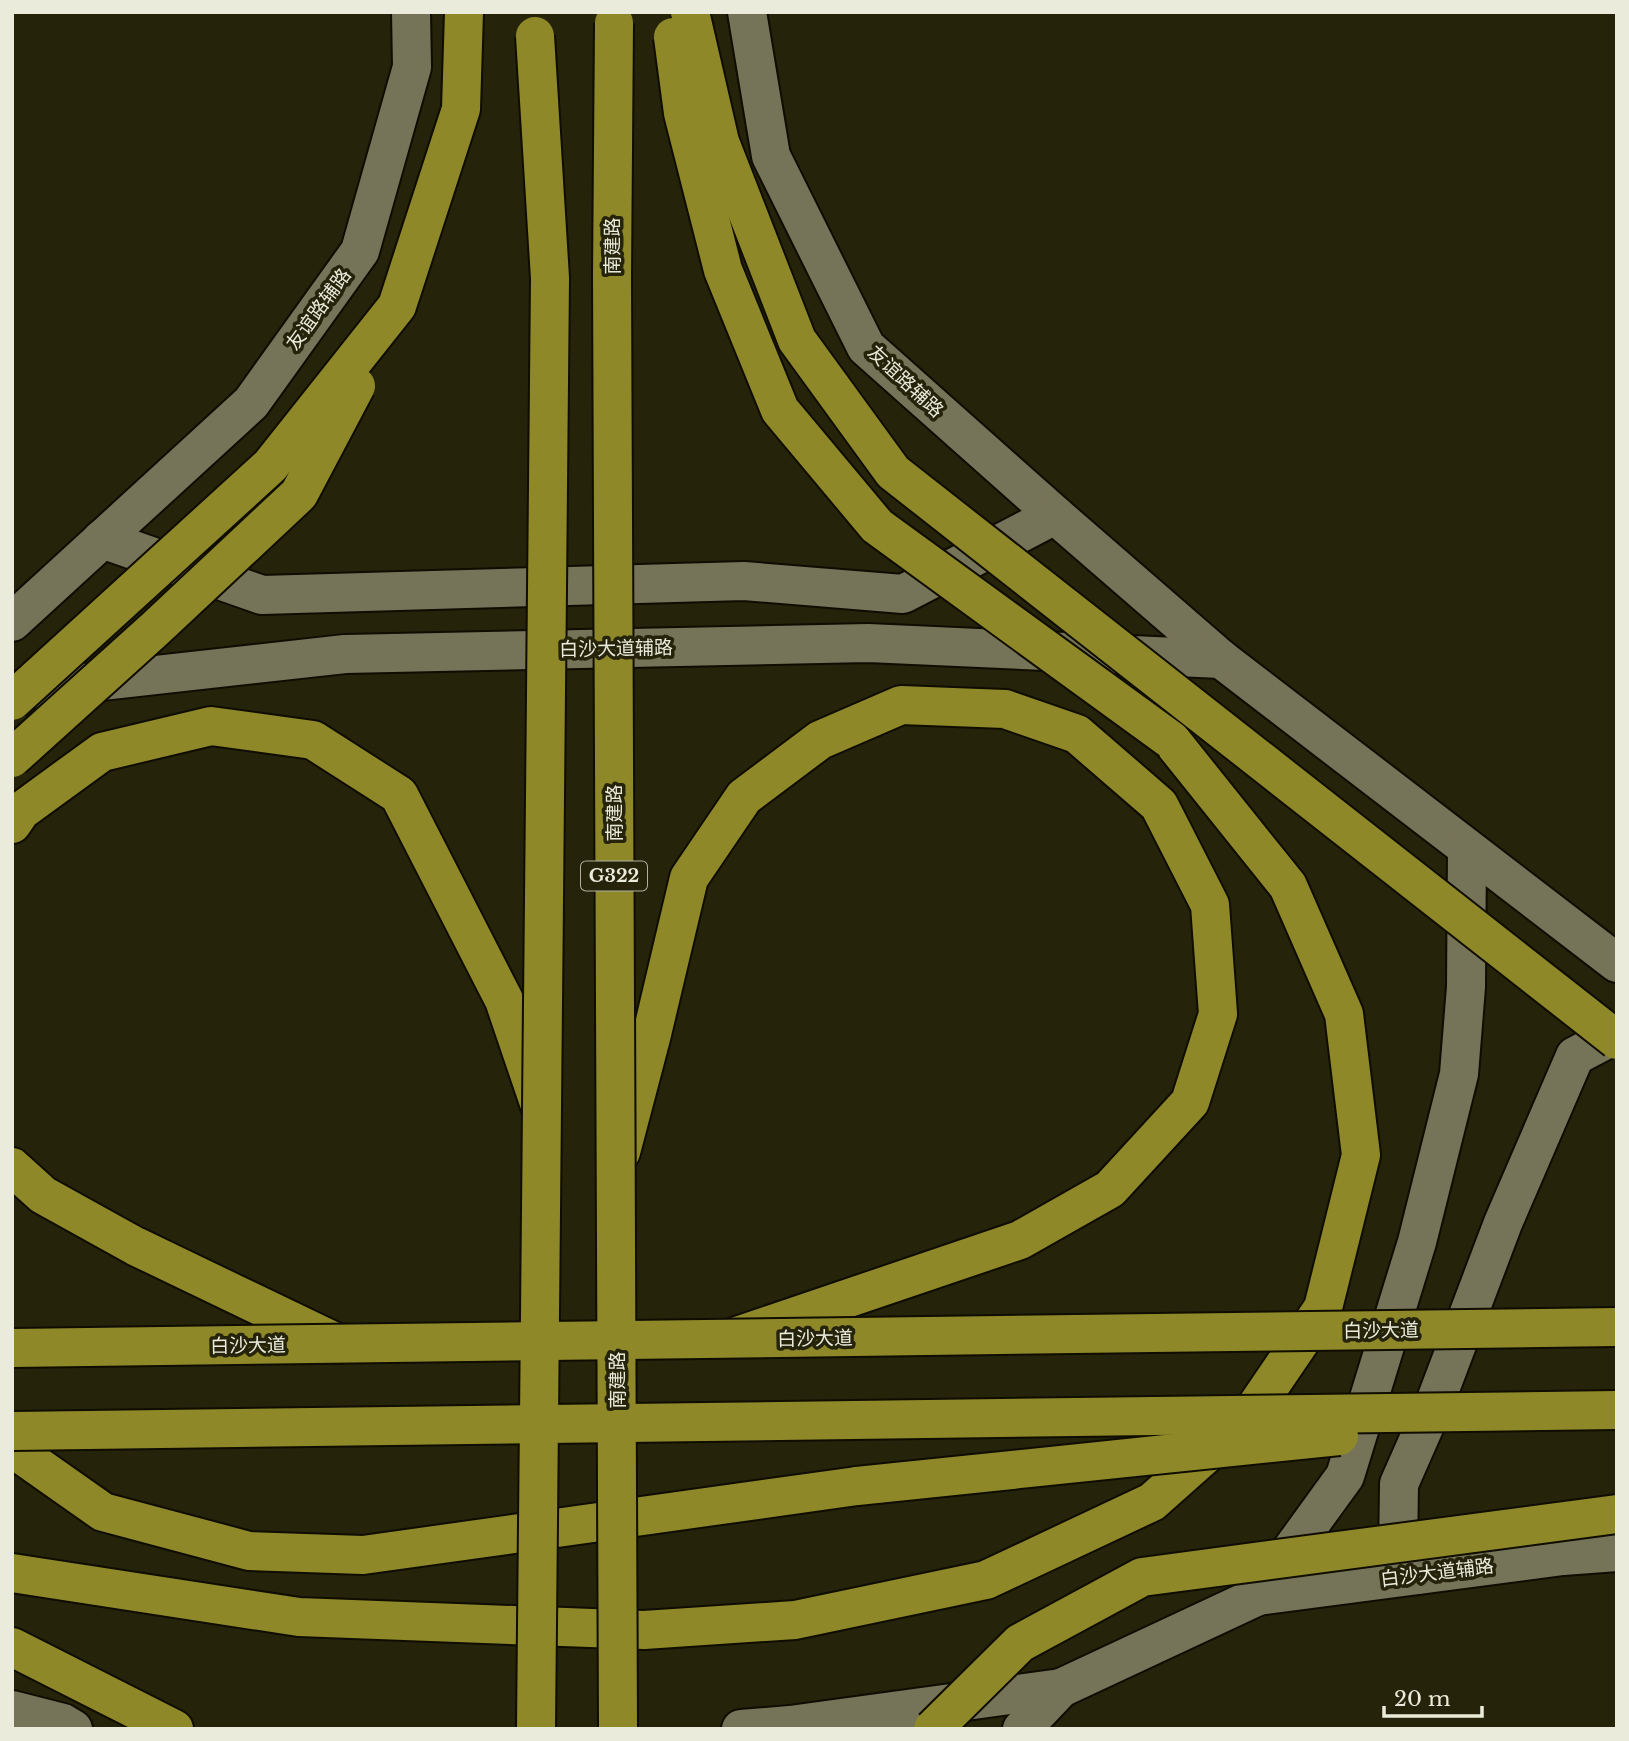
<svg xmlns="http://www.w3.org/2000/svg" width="1629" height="1741" viewBox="0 0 1629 1741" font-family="'Libre Baskerville','Noto Sans SC',serif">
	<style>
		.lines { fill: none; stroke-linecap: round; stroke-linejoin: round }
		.secondary-casing { stroke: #0f0c00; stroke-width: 42 }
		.highway-casing { stroke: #0f0c00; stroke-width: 42 }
		.secondary { stroke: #757358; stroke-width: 38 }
		.highway { stroke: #8e8828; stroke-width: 38 }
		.highway-bridge-casing { stroke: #0f0c00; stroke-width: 42; stroke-linecap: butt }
		.highway-bridge { stroke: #8e8828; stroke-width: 38 }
		.labels { text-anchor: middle; stroke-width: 7; stroke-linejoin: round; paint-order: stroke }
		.shield { fill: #25240b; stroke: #b0af9d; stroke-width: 2 }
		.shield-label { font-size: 18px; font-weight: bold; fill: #ebebdc }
		.street-label { font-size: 19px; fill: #ebebdc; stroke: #25240b }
	</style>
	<rect width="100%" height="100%" fill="#25240b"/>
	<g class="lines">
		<g class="secondary-casing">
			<g id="secondary">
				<polyline points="747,12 771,156 866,347 1055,515 1221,659 1617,963"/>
				<polyline points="102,539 262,595 744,581 903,594 1055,515"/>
				<polyline points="12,622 251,403 360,251 412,67 411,12"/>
				<polyline points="12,691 345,654 868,643 1221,659"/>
				<polyline points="1417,1575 1398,1555 1399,1484 1436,1400 1503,1223 1575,1056 1617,1034"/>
				<polyline points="1258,1596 1563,1556 1617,1552"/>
				<polyline points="12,1710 63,1723 73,1729"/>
				<polyline points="741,1729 790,1725 1061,1688"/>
				<polyline points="1022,1729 1061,1688 1258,1596 1345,1476 1417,1242 1459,1074 1466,987 1467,849"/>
			</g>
		</g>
		<g class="highway-casing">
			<g id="highway">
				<polyline points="12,824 21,811 102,752 211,726 313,740 399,795 504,1000 540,1106"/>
				<polyline points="621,1152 651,1038 689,878 744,797 820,740 901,705 1005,709 1077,734 1159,805 1210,905 1218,1014 1190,1102 1110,1189 1020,1240 737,1336"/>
				<polyline points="12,1167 43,1195 135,1246 339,1344"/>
				<polyline points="12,1448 103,1512 249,1551 363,1555 857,1486"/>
				<polyline points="12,1573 299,1617 644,1630 795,1620 986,1580 1152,1502 1251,1414 1323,1308 1361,1155 1344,1014 1288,886 1171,740"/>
				<polyline points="12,1647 174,1729"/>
			</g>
		</g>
		<use href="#secondary" class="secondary"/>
		<use href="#highway" class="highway"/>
		<g class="highway-bridge-casing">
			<g id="highway-bridge">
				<polyline points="690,12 720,142 797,340 893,472 1617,1040"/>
				<polyline points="614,23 612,276 618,1729"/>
				<polyline points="535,36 550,278 536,1729"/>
				<polyline points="673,37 683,113 723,270 780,410 877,526 1171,740"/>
				<polyline points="12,701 270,466 397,306 461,109 464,12"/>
				<polyline points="12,758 156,628 299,494 356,386"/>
				<polyline points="12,1348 1617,1327"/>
				<polyline points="12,1431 1617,1410"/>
				<polyline points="857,1486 1339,1436"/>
				<polyline points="933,1729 1020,1643 1142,1577 1617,1514"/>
			</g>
		</g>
		<use href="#highway-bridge" class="highway-bridge"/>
	</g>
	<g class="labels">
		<rect class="shield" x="581" y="861.5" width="66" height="29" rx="5"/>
		<g class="shield-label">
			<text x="614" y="882">G322</text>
		</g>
		<g class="street-label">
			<text transform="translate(612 246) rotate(-90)" y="7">南建路</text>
			<text transform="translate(318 309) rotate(-54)" y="7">友谊路辅路</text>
			<text transform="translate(906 381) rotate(43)" y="7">友谊路辅路</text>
			<text transform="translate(616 648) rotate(-1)" y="7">白沙大道辅路</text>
			<text transform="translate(614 813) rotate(-90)" y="7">南建路</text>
			<text transform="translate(1381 1330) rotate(-1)" y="7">白沙大道</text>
			<text transform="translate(815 1338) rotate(-1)" y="7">白沙大道</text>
			<text transform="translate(248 1345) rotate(-1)" y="7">白沙大道</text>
			<text transform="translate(617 1380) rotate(-90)" y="7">南建路</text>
			<text transform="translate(1437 1572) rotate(-7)" y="7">白沙大道辅路</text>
		</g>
	</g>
	<rect width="1629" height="1741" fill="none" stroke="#ebebdc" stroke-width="28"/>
	<path d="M1384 1706v10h98v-10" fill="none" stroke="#ebebdc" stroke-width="3.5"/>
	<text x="1394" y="1706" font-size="21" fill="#ebebdc" stroke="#25240b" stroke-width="5" paint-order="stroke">20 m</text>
</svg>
